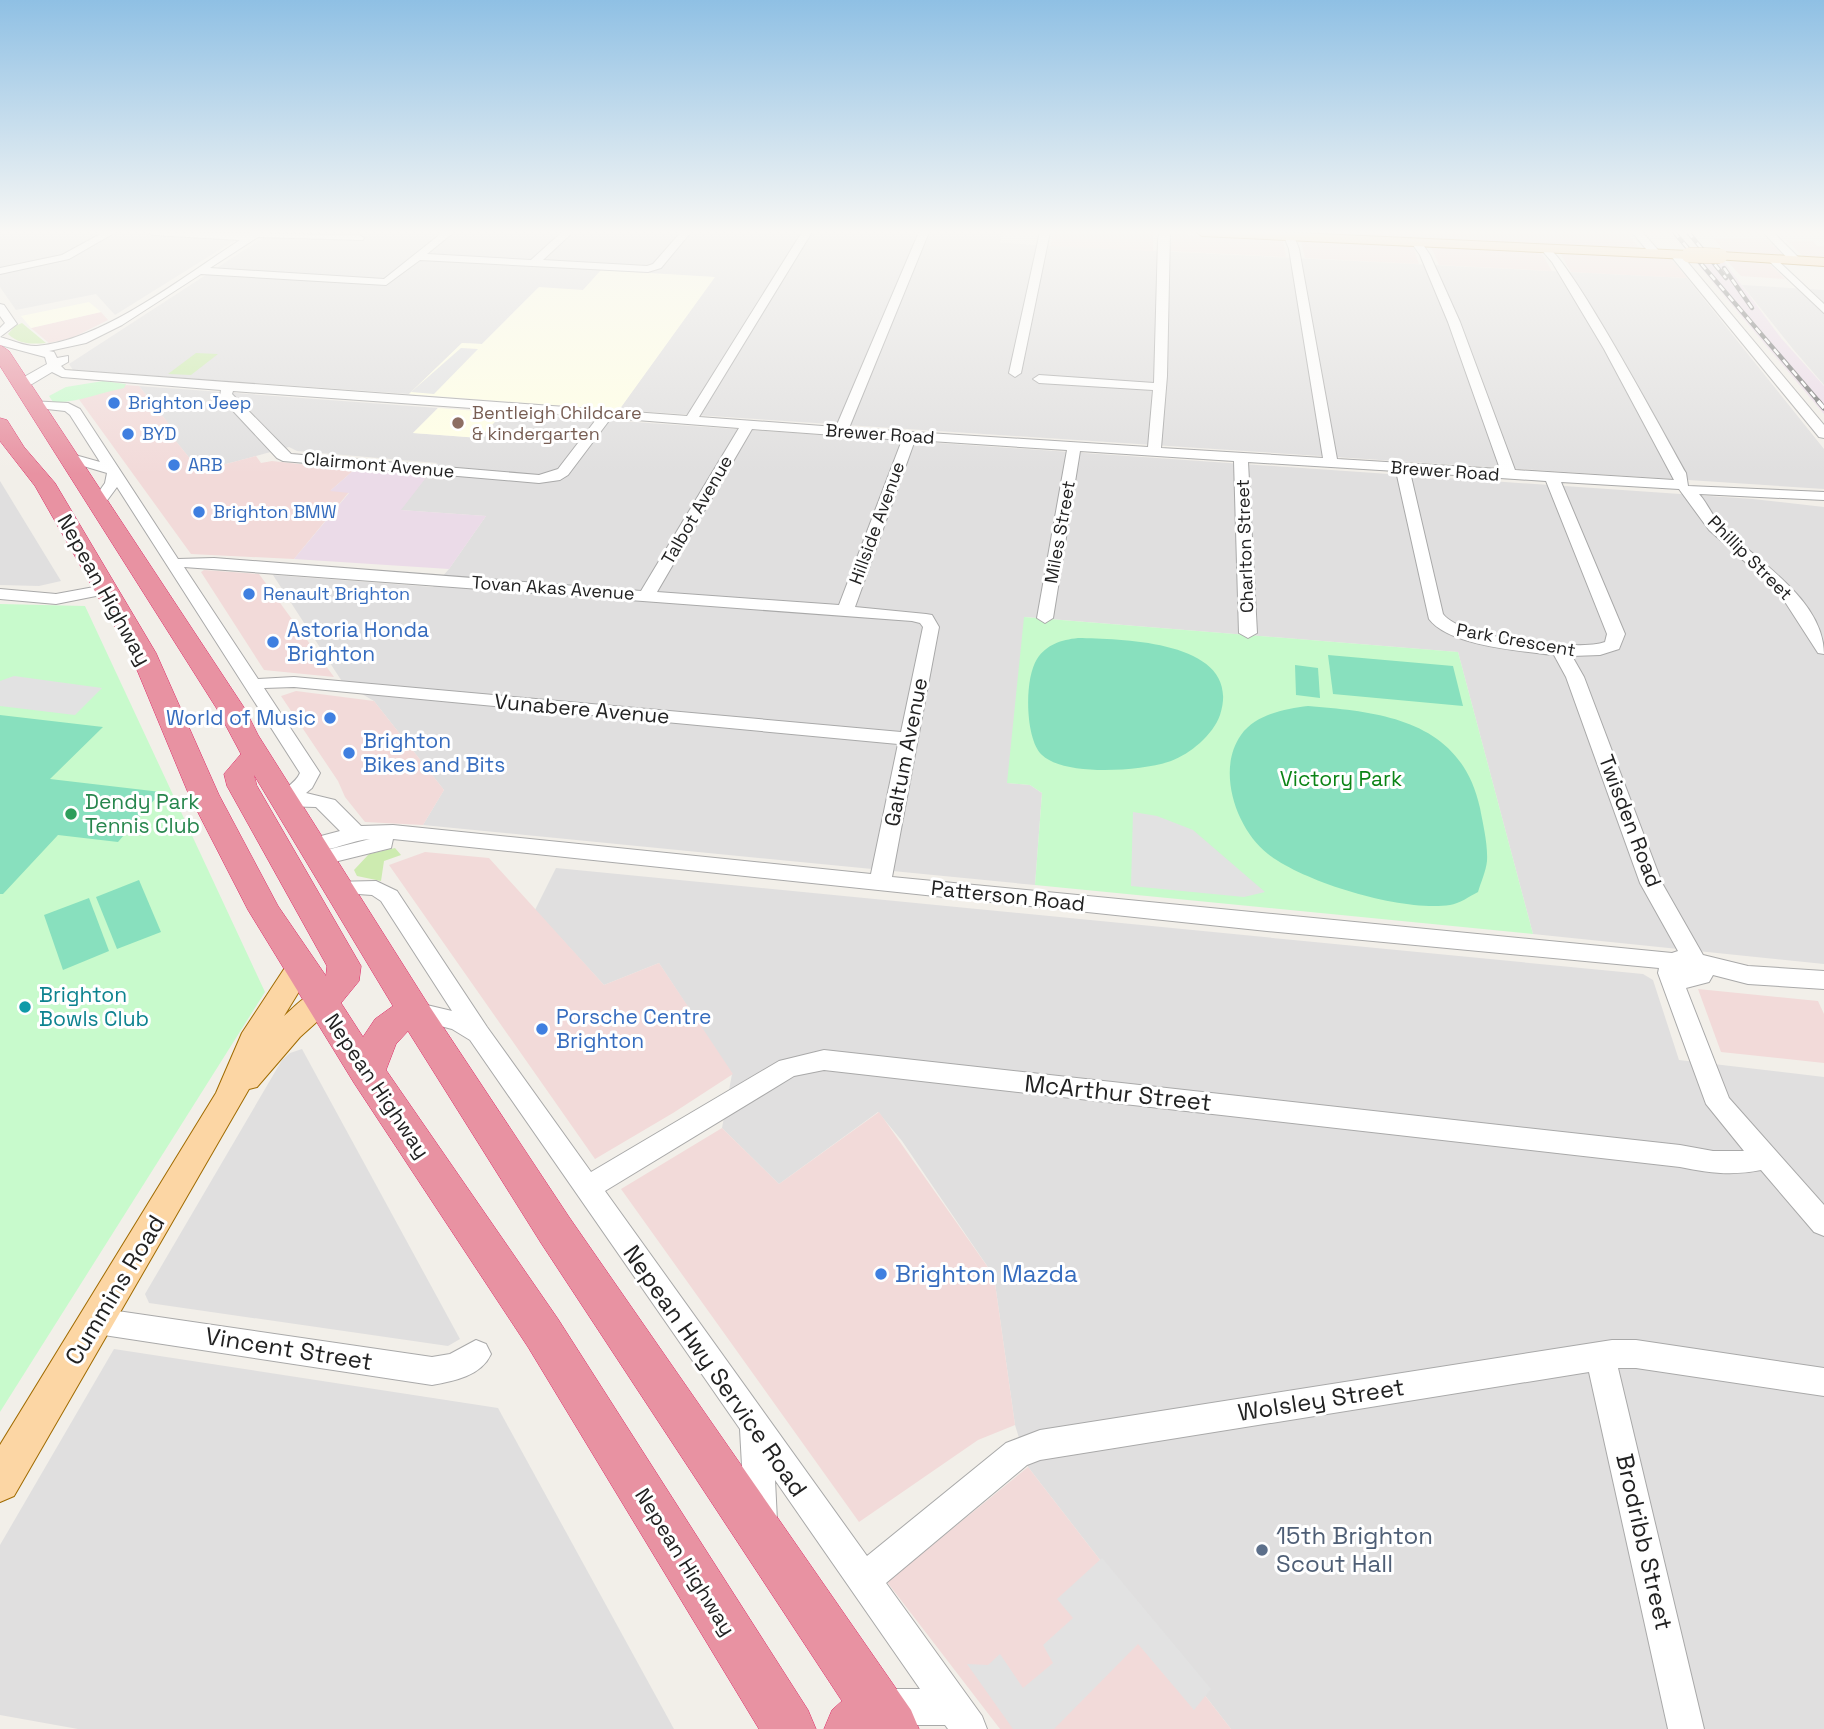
<svg xmlns="http://www.w3.org/2000/svg" width="1824" height="1729" viewBox="0 0 1824 1729" font-family="'Space Grotesk',sans-serif">
	<style>
		.residential { fill: #e0dfdf }
		.commercial { fill: #f2dad9 }
		.industrial { fill: #ebdbe8 }
		.education { fill: #ffffe5 }
		.grass { fill: #cdebb0 }
		.park { fill: #c8facc }
		.pitch { fill: #88e0be }
		.parking { fill: #e2e2e2 }
		.lines { fill: none; stroke-linecap: round; stroke-linejoin: round }
		.minor-casing { stroke: #a9a9a9; stroke-width: 2 }
		.major-casing { stroke: #a06b00; stroke-width: 2 }
		.highway-casing { stroke: #dc2a67; stroke-width: 1 }
		.minor { fill: #fff; fill-rule: evenodd }
		.major { fill: #fcd6a4; fill-rule: evenodd }
		.highway { fill: #e892a2; fill-rule: evenodd }
		.rail-far1-casing { stroke: #707070; stroke-width: 4.5 }
		.rail-casing { stroke: #707070; stroke-width: 5 }
		.rail-far1 { stroke: #fff; stroke-width: 2.5; stroke-dasharray: 7; stroke-linecap: butt }
		.rail { stroke: #fff; stroke-width: 3.5; stroke-dasharray: 10; stroke-linecap: butt }
		.major-bridge-casing { stroke: #a06b00; stroke-width: 16; stroke-linecap: butt }
		.major-bridge { stroke: #fcd6a4; stroke-width: 15 }
		.shop-dot { fill: #3f7fe0; stroke: #fff; stroke-width: 2.5 }
		.education-dot { fill: #8d6e63; stroke: #fff; stroke-width: 2.5 }
		.leisure-dot { fill: #2e9e5b; stroke: #fff; stroke-width: 2.5 }
		.culture-dot { fill: #0f9aa8; stroke: #fff; stroke-width: 2.5 }
		.service-dot { fill: #5c6f8a; stroke: #fff; stroke-width: 2.5 }
		.labels { text-anchor: middle; stroke-width: 6; stroke-linejoin: round; paint-order: stroke }
		.far-shop-label { font-size: 18px; fill: #366cbe; stroke: #fff; text-anchor: start }
		.far-education-label { font-size: 18px; fill: #785e54; stroke: #fff; text-anchor: start }
		.far-street-label { font-size: 18px; fill: #222; stroke: #fff }
		.street-label { font-size: 21px; fill: #222; stroke: #fff }
		.shop-label { font-size: 21px; fill: #366cbe; stroke: #fff; text-anchor: start }
		.park-label { font-size: 21px; fill: #0c8416; stroke: #fff }
		.leisure-label { font-size: 21px; fill: #27864d; stroke: #fff; text-anchor: start }
		.culture-label { font-size: 21px; fill: #0d838f; stroke: #fff; text-anchor: start }
		.near-street-label { font-size: 24px; fill: #222; stroke: #fff }
		.near-shop-label { font-size: 24px; fill: #366cbe; stroke: #fff; text-anchor: start }
		.near-service-label { font-size: 24px; fill: #4e5e75; stroke: #fff; text-anchor: start }
	</style>
	<rect width="100%" height="100%" fill="#f2efe9"/>
	<g class="residential">
		<polygon points="0,232 248,232 115,315 96,294 16,310 0,287"/>
		<polygon points="272,232 1003,232 1000,243 1687,278 1824,449 1824,489 619,410 714,277 601,271 583,290 538,288 482,344 462,343 409,394 73,370 69,364"/>
		<polygon points="1742,285 1824,290 1824,385 1793,349"/>
		<polygon points="139,386 438,408 413,433 480,438 503,413 1753,499 1824,507 1824,964 1533,934 1458,652 1025,617 1008,783 1030,785 1042,793 1035,885 423,825 444,790 374,701 343,683 273,575 433,587 449,569 486,516 400,510 437,463 297,451 289,447 200,471 170,434 175,432"/>
		<polygon points="0,481 61,581 39,586 0,585"/>
		<polygon points="556,868 1643,974 1653,980 1679,1060 1824,1077 1824,1729 1231,1729 1028,1467 1015,1425 994,1276 902,1141 878,1112 779,1184 722,1128 732,1074 659,963 604,985 535,910"/>
		<polygon points="302,1049 460,1339 448,1346 149,1303 145,1294 282,1060 290,1053"/>
		<polygon points="114,1349 498,1408 674,1729 78,1729 0,1715 0,1545"/>
	</g>
	<g class="commercial">
		<polygon points="1053,232 1153,233 1153,251 1050,246"/>
		<polygon points="1348,232 1627,232 1640,249 1349,235"/>
		<polygon points="1172,234 1283,240 1286,257 1170,251"/>
		<polygon points="1713,238 1768,240 1784,256 1726,253"/>
		<polygon points="1786,240 1813,241 1818,246 1824,246 1824,258 1804,257"/>
		<polygon points="1301,241 1413,246 1419,264 1305,258"/>
		<polygon points="1431,247 1541,252 1552,271 1439,265"/>
		<polygon points="1560,253 1671,258 1687,278 1571,272"/>
		<polygon points="1727,261 1770,264 1785,279 1741,276"/>
		<polygon points="101,312 108,320 72,338 49,343 31,328"/>
		<polygon points="125,385 139,386 176,433 171,435 200,471 256,456 261,463 272,461 354,470 331,490 349,492 294,559 191,554 78,398"/>
		<polygon points="204,570 259,574 334,677 264,670 201,572"/>
		<polygon points="296,691 374,701 444,790 423,825 365,822 345,797 338,781 281,696"/>
		<polygon points="425,852 489,858 604,985 659,963 733,1074 673,1113 595,1159 389,865"/>
		<polygon points="1698,989 1818,1001 1824,1014 1824,1063 1721,1052"/>
		<polygon points="879,1112 994,1276 1015,1425 978,1440 859,1522 621,1189 722,1128 779,1184"/>
		<polygon points="1028,1467 1231,1729 1000,1729 887,1582"/>
	</g>
	<g class="industrial">
		<polygon points="1694,260 1723,260 1781,338 1824,386 1824,414"/>
		<polygon points="354,470 428,475 401,510 486,516 449,569 294,559 349,493 330,491"/>
	</g>
	<g class="education">
		<polygon points="601,270 715,277 619,410 409,394 462,343 482,344 539,287 583,290"/>
		<polygon points="89,302 101,312 31,328 21,316"/>
		<polygon points="438,408 503,413 480,438 413,433"/>
	</g>
	<g class="grass">
		<path d="M22 323 46 343C32 344 20 345 8 334L15 326Z"/>
		<polygon points="196,353 218,354 191,375 168,374"/>
		<polygon points="395,848 401,855 384,861 381,881 357,876 354,870 369,854"/>
	</g>
	<g class="park">
		<path d="M103 381 126 384 124 388C103 392 73 404 53 402L49 396 66 387Z"/>
		<polygon points="0,604 85,606 265,992 0,1412"/>
		<polygon points="1024,617 1458,652 1533,934 1035,885 1042,793 1030,785 1007,783"/>
	</g>
	<g class="pitch">
		<path d="M1078 638C1124 639 1244 641 1220 715 1213 735 1190 754 1171 761 1143 771 1065 777 1042 755 1025 739 1024 679 1037 659 1047 644 1061 640 1078 638Z"/>
		<polygon points="1328,655 1453,666 1463,706 1333,694"/>
		<polygon points="1295,665 1318,668 1320,698 1296,695"/>
		<path d="M1308 706C1384 712 1461 721 1480 808 1483 824 1488 845 1487 861 1486 871 1481 882 1478 892 1470 896 1459 904 1450 905 1403 912 1305 883 1268 854 1236 829 1216 770 1241 735 1256 714 1285 709 1308 706Z"/>
		<polygon points="0,715 103,727 50,779 161,792 118,842 58,835 3,894 0,894"/>
		<polygon points="139,880 161,932 117,949 96,897"/>
		<polygon points="89,898 109,951 63,970 44,915"/>
	</g>
	<g class="parking">
		<polygon points="461,348 478,349 434,394 411,392"/>
		<polygon points="14,676 102,688 75,715 0,706 0,681"/>
		<polygon points="1133,812 1157,816 1193,830 1265,892 1244,897 1131,886"/>
		<polygon points="1102,1558 1211,1689 1194,1710 1138,1644 1054,1729 1013,1729 967,1664 988,1665 1000,1654 1023,1688 1053,1663 1043,1645 1073,1618 1057,1599"/>
	</g>
	<g class="lines">
		<g class="minor-casing">
			<g id="minor">
				<polygon points="104,232 116,232 69,259 0,274 0,268 62,255"/>
				<path d="M148 232 359 235 364 238 363 240 258 237 210 268 384 279 443 232H454L427 254 531 260 562 232H573L543 260 647 266 653 264 681 232H691L661 268 648 272 420 260 386 285 201 274 122 325 86 343 49 351 54 352 57 358 68 356V362L61 366 65 370 687 416 802 232H812L699 417 836 427 919 232H929L849 428 1148 447 1153 390 1039 383 1033 379 1039 375 1154 383 1158 239 1160 232H1170L1167 376 1161 448 1323 458 1289 249 1284 236 1289 233 1294 236 1299 249 1337 459 1500 469 1448 322 1420 255 1411 242 1416 239 1420 240 1430 255 1460 322 1515 470 1674 480 1604 349 1552 262 1540 248 1545 245C1569 256 1666 438 1686 473L1688 486 1824 492V500L1699 494C1708 504 1712 516 1721 525 1756 561 1824 599 1824 654L1818 653 1778 591 1709 530 1679 489 1561 482 1625 634 1619 649 1600 655 1572 656 1584 677 1662 883 1703 955 1748 966 1824 971V989L1748 984 1713 975 1709 982 1686 988 1729 1098 1824 1205V1236L1814 1232 1761 1170C1733 1176 1708 1173 1680 1167L824 1070 794 1076 605 1191 867 1556 1006 1443 1040 1430 1612 1340H1636L1824 1368V1396L1636 1368H1618L1704 1729H1668L1589 1372 1040 1460 1027 1465 886 1583 982 1716 987 1729H948L945 1725H882L869 1720 864 1707 869 1694 882 1689H920L775 1480 777 1521 772 1532 761 1537 750 1532 745 1521 740 1429 470 1040 452 1029 406 1017 402 1011 406 1005 414 1002 452 1011 381 901 372 895 331 892 328 887 331 882 376 881 397 891 487 1027 591 1172 779 1061 824 1050 1680 1145 1713 1151H1744L1706 1104 1658 973 1659 968 1267 931 393 839 391 848 322 865 315 863 312 858 315 853 370 839C350 840 325 855 306 850L303 845 306 840 340 831 316 807 279 806 275 799C282 788 295 785 300 773L117 487 103 506H93L91 503 105 483 107 473 63 460 61 457 68 453 100 462 70 415 65 411 29 407V401L68 403 80 409 178 559 214 558 641 591 739 428 611 418 568 475 560 480 539 483 283 461 277 458 220 397 221 390 62 377 52 372 27 387H17V381L47 364 45 357 0 345V328L5 323 0 316V304L4 305 17 324 0 337C11 340 26 347 37 346 104 340 184 276 240 240L153 235ZM233 391 598 417 558 469 539 475 291 454 232 394ZM752 429 902 440 839 605 657 592ZM915 440 1067 450 1037 618 1045 623 1053 618 1080 451 1234 461 1239 633 1248 638 1257 633 1248 462 1396 471 1429 619C1449 646 1521 651 1554 655L1566 677 1640 883 1678 951 1672 953 892 877 939 627 932 615 926 614 855 607ZM1410 472 1546 481 1607 634 1605 642C1578 652 1460 638 1443 614ZM184 567 912 621 920 623 923 627 901 732 294 677 258 679ZM294 687 898 744 871 874 393 825 361 826 335 800 306 793 312 788 320 773 264 688Z"/>
				<polygon points="1040,232 1050,232 1021,373 1015,377 1009,373"/>
				<polygon points="1632,232 1642,232 1659,251 1659,255 1651,255"/>
				<polygon points="1763,232 1773,232 1799,258 1799,262 1791,262"/>
				<polygon points="1675,251 1679,252 1824,425 1824,438 1819,437 1671,256 1671,252"/>
				<polygon points="1773,256 1824,304 1824,313 1769,261 1768,259"/>
				<polygon points="105,585 111,587 113,590 111,593 56,604 0,599 0,589 56,594"/>
				<path d="M97 1308 432 1357 450 1354 476 1340 486 1344 491 1354C481 1376 454 1381 432 1385L97 1334 87 1331 83 1321 87 1311Z"/>
			</g>
		</g>
		<g class="major-casing">
			<g id="major">
				<polygon points="1196,232 1277,232 1689,251 1696,255 1689,259 1202,236"/>
				<polygon points="1720,252 1824,258 1824,266 1715,259 1713,256"/>
				<path d="M300 956 310 960 314 967 284 1016C299 1003 311 987 331 993L336 1001 331 1009 300 1037 257 1087 249 1089 14 1496 0 1502V1445L216 1093 242 1033 290 960Z"/>
			</g>
		</g>
		<g class="highway-casing">
			<path id="highway" d="M0 345 9 351 245 709 258 735 426 1001 569 1217 911 1710 919 1729H824L832 1710 842 1701 541 1243 408 1031 396 1044 386 1070 558 1319 808 1710 816 1729H759L528 1347 354 1083 248 910 189 795 130 653 35 486 0 441V418L7 420 24 447 55 483 156 653 219 795 278 906 326 976 327 966 227 786 224 774 241 754 217 709 0 366ZM254 775 393 1006 375 1019 363 1037 341 1003 359 981 361 966 257 786Z"/>
		</g>
		<use href="#minor" class="minor"/>
		<use href="#major" class="major"/>
		<use href="#highway" class="highway"/>
		<g class="rail-far1-casing">
			<g id="rail-far1">
				<polyline points="1674,232 1820,403"/>
				<polyline points="1688,232 1726,278"/>
				<polyline points="1724,268 1752,308"/>
			</g>
		</g>
		<g class="rail-casing">
			<polyline id="rail" points="1818,401 1824,408"/>
		</g>
		<use href="#rail-far1" class="rail-far1"/>
		<use href="#rail" class="rail"/>
		<g class="major-bridge-casing">
			<polyline id="major-bridge" points="1689,255 1720,256"/>
		</g>
		<use href="#major-bridge" class="major-bridge"/>
	</g>
	<linearGradient id="sky" x2="0" y2="1"><stop stop-color="#8fc0e4"/><stop offset="0.49" stop-color="#f9f8f5"/><stop offset="1" stop-color="#f9f8f5" stop-opacity="0"/></linearGradient>
	<rect width="1824" height="474" fill="url(#sky)"/>
	<g class="shop-dot">
		<circle cx="114" cy="403" r="7"/>
		<circle cx="128" cy="434" r="7"/>
		<circle cx="174" cy="465" r="7"/>
		<circle cx="199" cy="512" r="7"/>
		<circle cx="249" cy="594" r="7"/>
		<circle cx="273" cy="642" r="7"/>
		<circle cx="330" cy="718" r="7"/>
		<circle cx="349" cy="753" r="7"/>
		<circle cx="542" cy="1029" r="7"/>
		<circle cx="881" cy="1274" r="7"/>
	</g>
	<circle class="education-dot" cx="458" cy="423" r="7"/>
	<circle class="leisure-dot" cx="71" cy="814" r="7"/>
	<circle class="culture-dot" cx="25" cy="1007" r="7"/>
	<circle class="service-dot" cx="1262" cy="1550" r="7"/>
	<g class="labels">
		<g class="far-shop-label">
			<text x="128" y="409">Brighton Jeep</text>
			<text x="142" y="440">BYD</text>
			<text x="188" y="471">ARB</text>
			<text x="213" y="518">Brighton BMW</text>
			<text x="263" y="600">Renault Brighton</text>
		</g>
		<g class="far-education-label">
			<text x="472" y="419">Bentleigh Childcare<tspan x="472" dy="21">&amp; kindergarten</tspan></text>
		</g>
		<g class="far-street-label">
			<text transform="translate(880 434) rotate(4)" y="6">Brewer Road</text>
			<text transform="translate(379 465) rotate(5)" y="6">Clairmont Avenue</text>
			<text transform="translate(1445 471) rotate(4)" y="6">Brewer Road</text>
			<text transform="translate(697 510) rotate(-60)" y="6">Talbot Avenue</text>
			<text transform="translate(877 523) rotate(-70)" y="6">Hillside Avenue</text>
			<text transform="translate(1060 532) rotate(-80)" y="6">Miles Street</text>
			<text transform="translate(1245 546) rotate(-92)" y="6">Charlton Street</text>
			<text transform="translate(1750 558) rotate(45)" y="6">Phillip Street</text>
			<text transform="translate(553 588) rotate(4)" y="6">Tovan Akas Avenue</text>
			<text transform="translate(1516 640) rotate(10)" y="6">Park Crescent</text>
		</g>
		<g class="street-label">
			<text transform="translate(104 590) rotate(61)" y="7">Nepean Highway</text>
			<text transform="translate(582 709) rotate(5)" y="7">Vunabere Avenue</text>
			<text transform="translate(906 752) rotate(-79)" y="7">Galtum Avenue</text>
			<text transform="translate(1630 821) rotate(69)" y="7">Twisden Road</text>
			<text transform="translate(1008 896) rotate(6)" y="7">Patterson Road</text>
			<text transform="translate(377 1086) rotate(56)" y="7">Nepean Highway</text>
			<text transform="translate(685 1562) rotate(58)" y="7">Nepean Highway</text>
		</g>
		<g class="shop-label">
			<text x="287" y="637">Astoria Honda<tspan x="287" dy="24">Brighton</tspan></text>
			<text x="316" y="725" text-anchor="end">World of Music</text>
			<text x="363" y="748">Brighton<tspan x="363" dy="24">Bikes and Bits</tspan></text>
			<text x="556" y="1024">Porsche Centre<tspan x="556" dy="24">Brighton</tspan></text>
		</g>
		<g class="park-label">
			<text x="1341" y="786">Victory Park</text>
		</g>
		<g class="leisure-label">
			<text x="85" y="809">Dendy Park<tspan x="85" dy="24">Tennis Club</tspan></text>
		</g>
		<g class="culture-label">
			<text x="39" y="1002">Brighton<tspan x="39" dy="24">Bowls Club</tspan></text>
		</g>
		<g class="near-street-label">
			<text transform="translate(1118 1093) rotate(6)" y="8">McArthur Street</text>
			<text transform="translate(115 1290) rotate(-59)" y="8">Cummins Road</text>
			<text transform="translate(289 1349) rotate(9)" y="8">Vincent Street</text>
			<text transform="translate(715 1371) rotate(55)" y="8">Nepean Hwy Service Road</text>
			<text transform="translate(1321 1400) rotate(-9)" y="8">Wolsley Street</text>
			<text transform="translate(1644 1542) rotate(77)" y="8">Brodribb Street</text>
		</g>
		<g class="near-shop-label">
			<text x="895" y="1282">Brighton Mazda</text>
		</g>
		<g class="near-service-label">
			<text x="1276" y="1544">15th Brighton<tspan x="1276" dy="28">Scout Hall</tspan></text>
		</g>
	</g>
</svg>
